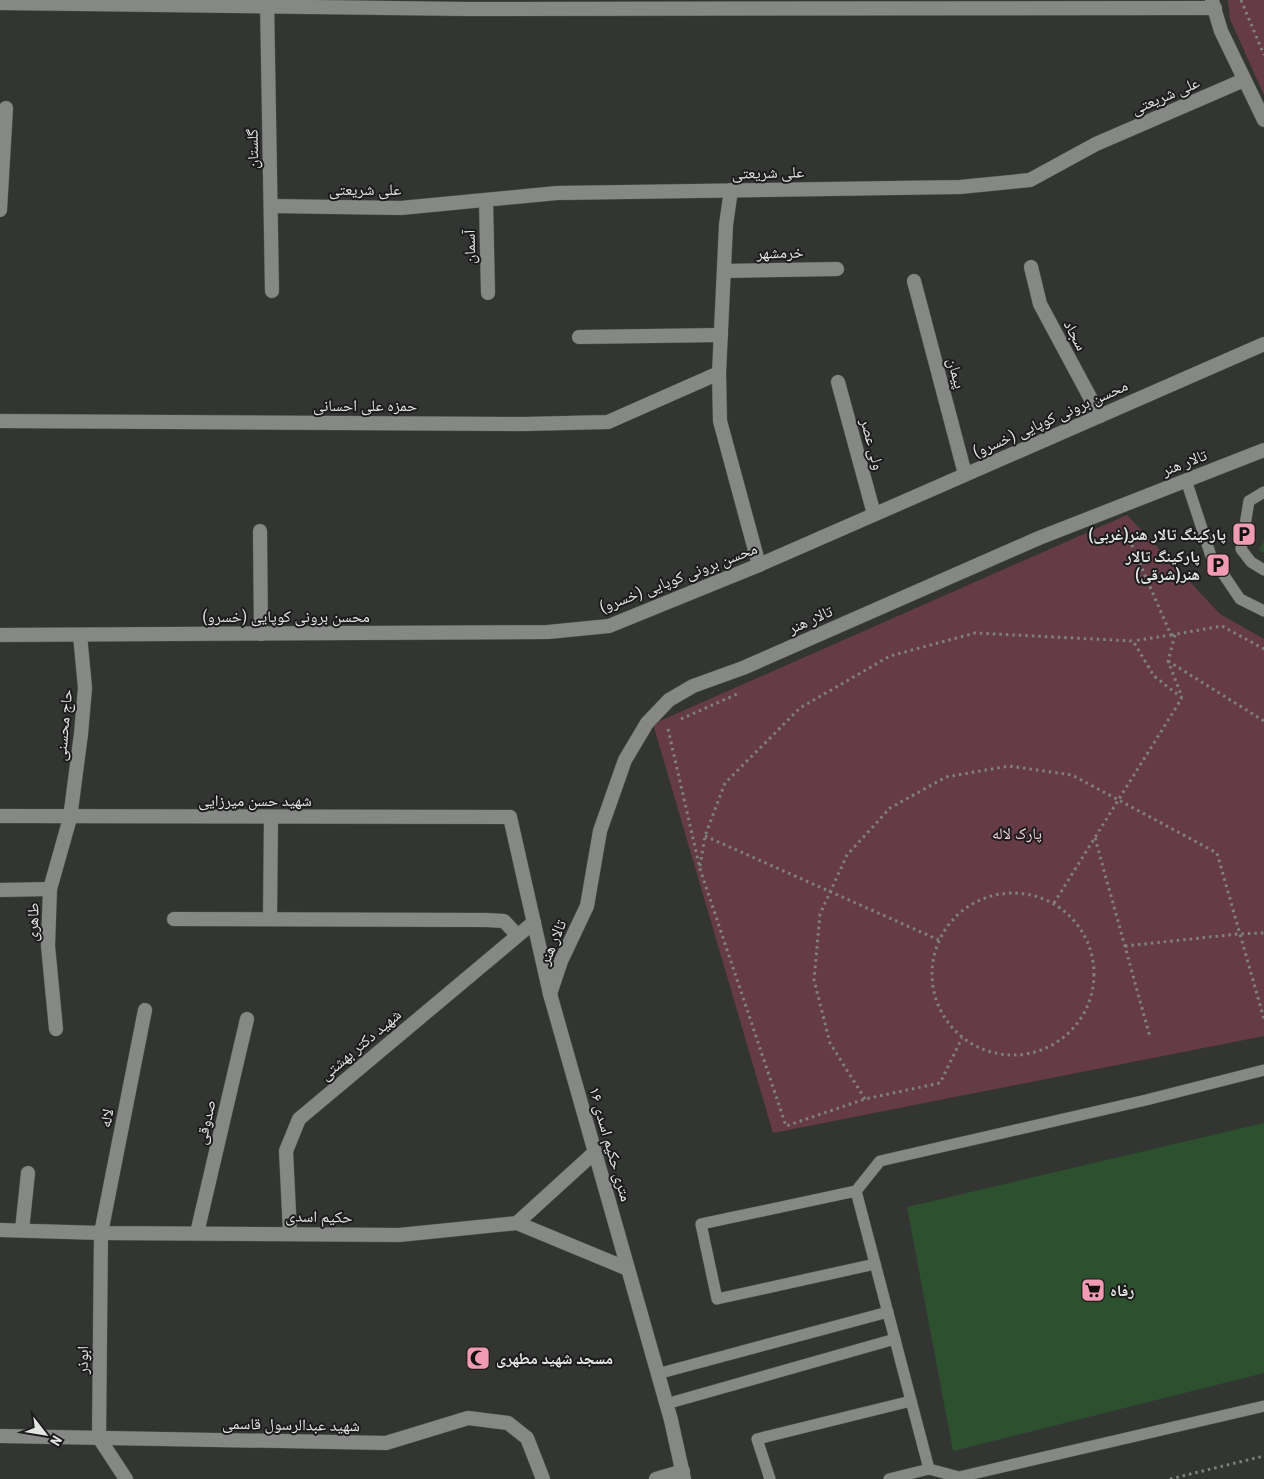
<svg xmlns="http://www.w3.org/2000/svg" width="1264" height="1479" viewBox="0 0 1264 1479" font-family="'Roboto Condensed','Noto Naskh Arabic',sans-serif">
	<style>
		.green { fill: #663b48 }
		.building { fill: #2d512f }
		.lines { fill: none; stroke-linecap: round; stroke-linejoin: round }
		.service-casing { stroke: #4e504e; stroke-width: 12 }
		.minor-casing { stroke: #4e504e; stroke-width: 15 }
		.tertiary-casing { stroke: #4e504e; stroke-width: 15 }
		.path { stroke: #7f817f; stroke-width: 3; stroke-dasharray: 2.5 4; stroke-linecap: butt }
		.service { stroke: #858885; stroke-width: 11 }
		.minor { stroke: #858885; stroke-width: 14 }
		.tertiary { stroke: #858885; stroke-width: 14 }
		.labels { text-anchor: middle; stroke-width: 4; stroke-linejoin: round; paint-order: stroke }
		.street-label { font-size: 16px; fill: #e3e5e3; stroke: #1b1c1b }
		.poi-label { font-size: 16px; font-weight: bold; fill: #e3e5e3; stroke: #1b1c1b; text-anchor: end }
		.park-label { font-size: 16px; fill: #f8d5de; stroke: #1b1c1b }
	</style>
	<rect width="100%" height="100%" fill="#323532"/>
	<g class="green">
		<polygon points="1228,0 1264,0 1264,95 1230,19"/>
		<polygon points="1127,515 1220,614 1264,639 1264,1036 773,1133 653,724"/>
	</g>
	<g class="building">
		<polygon points="1264,541 1264,553 1259,550"/>
		<polygon points="1264,1123 1264,1373 953,1451 907,1207"/>
	</g>
	<g class="lines">
		<g class="service-casing">
			<g id="service">
				<polyline points="1186,480 1211,556 1240,599 1264,611"/>
				<polyline points="1264,492 1249,501 1241,549 1251,562 1264,570"/>
				<polyline points="856,1191 929,1469 959,1477 1264,1406"/>
				<polyline points="875,1264 717,1299 701,1224 856,1191 880,1161 1146,1100 1264,1070"/>
				<polyline points="657,1374 888,1312"/>
				<polyline points="666,1404 895,1339"/>
				<polyline points="770,1479 757,1439 911,1401"/>
				<polyline points="889,1479 929,1469"/>
			</g>
		</g>
		<g class="minor-casing">
			<g id="minor">
				<polyline points="267,0 272,291"/>
				<polyline points="1212,1 1221,31 1264,120"/>
				<polyline points="0,3 467,9 1215,8"/>
				<polyline points="731,190 726,225 719,373 720,421 759,565"/>
				<polyline points="486,200 488,293"/>
				<polyline points="271,206 401,208 557,193 960,187 1030,180 1096,144 1244,80"/>
				<polyline points="0,210 6,108"/>
				<polyline points="1031,267 1040,304 1100,416"/>
				<polyline points="724,271 837,269"/>
				<polyline points="914,281 965,474"/>
				<polyline points="579,337 721,335"/>
				<polyline points="838,382 874,514"/>
				<polyline points="0,421 524,424 608,422 719,373"/>
				<polyline points="260,531 261,634"/>
				<polyline points="0,635 548,632 609,626 759,565 1264,344"/>
				<polyline points="0,816 510,817"/>
				<polyline points="0,890 50,889"/>
				<polyline points="174,919 486,920 504,921 517,935"/>
				<polyline points="270,919 271,817"/>
				<polyline points="550,994 561,961 587,906 600,831 625,760 647,723 669,700 693,686 743,668 1039,538 1264,450"/>
				<polyline points="56,1029 48,946 50,889 70,818 81,734 85,688 80,635"/>
				<polyline points="22,1230 28,1173"/>
				<polyline points="197,1233 247,1019"/>
				<polyline points="290,1233 286,1151 299,1119 534,922"/>
				<polyline points="0,1436 386,1443 468,1418 508,1423 527,1438 543,1479"/>
				<polyline points="126,1479 99,1438 101,1233 145,1010"/>
				<polyline points="656,1479 683,1471"/>
			</g>
		</g>
		<g class="tertiary-casing">
			<g id="tertiary">
				<polyline points="510,817 550,994 671,1420 684,1479"/>
				<polyline points="517,1223 595,1152"/>
				<polyline points="0,1230 101,1233 399,1235 517,1223 628,1269"/>
			</g>
		</g>
		<g class="path">
			<polyline points="1241,0 1264,55"/>
			<polyline points="1124,527 1171,635 1133,641"/>
			<polyline points="1171,635 1222,626 1264,649"/>
			<polyline points="1175,635 1168,661 1182,697"/>
			<polyline points="1168,661 1264,721"/>
			<polyline points="681,719 737,694"/>
			<polyline points="668,729 700,869 786,1126 865,1099 940,1083 962,1038"/>
			<polyline points="705,836 939,940"/>
			<polyline points="1095,838 1150,1037"/>
			<polyline points="700,866 705,836 725,783 800,708 890,656 975,633 1133,641 1154,676 1182,698"/>
			<circle cx="1013" cy="974" r="81"/>
			<polyline points="1054,903 1182,698"/>
			<polyline points="1125,946 1238,934 1264,933"/>
			<polyline points="865,1099 830,1043 814,980 820,914 847,855 890,808 946,777 1009,766 1072,775 1217,853 1264,1019"/>
			<polyline points="1170,1479 1264,1456"/>
		</g>
		<use href="#service" class="service"/>
		<use href="#minor" class="minor"/>
		<use href="#tertiary" class="tertiary"/>
	</g>
	<defs>
		<g id="parking-square" transform="scale(1.25)"><rect x="-9" y="-9" width="18" height="18" rx="4" fill="#f19ab3" stroke="#1b1c1b"/><path d="M-3.5-5.5H1a3.5 3.5 0 0 1 0 7H-1V5.5H-3.5ZM-1-3.4V-.6H.8a1.4 1.4 0 0 0 0-2.8Z" fill="#111"/></g>
		<g id="supermarket-square" transform="scale(1.25)"><rect x="-9" y="-9" width="18" height="18" rx="4" fill="#f19ab3" stroke="#1b1c1b"/><path d="M-6-5.5h2.5l.6 2H6L4.5 2H-2.5L-4.4-4H-6ZM-1.5 3.2a1.3 1.3 0 1 0 .1 0ZM3 3.2a1.3 1.3 0 1 0 .1 0Z" fill="#111"/></g>
		<g id="mosque-square" transform="scale(1.25)"><rect x="-9" y="-9" width="18" height="18" rx="4" fill="#f19ab3" stroke="#1b1c1b"/><path d="M3.5-4.9A6 6 0 1 0 3.5 4.9A5 5 0 1 1 3.5-4.9Z" fill="#111"/></g>
	</defs>
	<g fill-rule="evenodd">
		<use href="#parking-square" x="1244" y="534"/>
		<use href="#parking-square" x="1218" y="565"/>
		<use href="#supermarket-square" x="1093" y="1290"/>
		<use href="#mosque-square" x="478" y="1358"/>
	</g>
	<g class="labels">
		<g class="street-label">
			<text transform="translate(1165 95) rotate(-23)" y="6">علی شریعتی</text>
			<text transform="translate(252 149) rotate(-91)" y="6">گلستان</text>
			<text transform="translate(768 172) rotate(-1)" y="6">علی شریعتی</text>
			<text x="365" y="195">علی شریعتی</text>
			<text transform="translate(469 247) rotate(-91)" y="6">آسمان</text>
			<text transform="translate(780 252) rotate(-1)" y="6">خرمشهر</text>
			<text transform="translate(1076 335) rotate(62)" y="6">سجاد</text>
			<text transform="translate(957 373) rotate(75)" y="6">پیمان</text>
			<text x="365" y="411">حمزه علی احسانی</text>
			<text transform="translate(1050 418) rotate(-24)" y="6">محسن برونی کوپایی (خسرو)</text>
			<text transform="translate(873 444) rotate(75)" y="6">ولی عصر</text>
			<text transform="translate(1184 462) rotate(-21)" y="6">تالار هنر</text>
			<text transform="translate(678 577) rotate(-21)" y="6">محسن برونی کوپایی (خسرو)</text>
			<text x="286" y="622">محسن برونی کوپایی (خسرو)</text>
			<text transform="translate(810 619) rotate(-24)" y="6">تالار هنر</text>
			<text transform="translate(63 725) rotate(-85)" y="6">حاج محسنی</text>
			<text x="255" y="806">شهید حسن میرزایی</text>
			<text transform="translate(32 922) rotate(-88)" y="6">طاهری</text>
			<text transform="translate(552 942) rotate(-67)" y="6">تالار هنر</text>
			<text transform="translate(360 1044) rotate(-40)" y="6">شهید دکتر بهشتی</text>
			<text transform="translate(106 1118) rotate(-79)" y="6">لاله</text>
			<text transform="translate(205 1122) rotate(-77)" y="6">صدوقی</text>
			<text transform="translate(611 1144) rotate(74)" y="6">۱۶ متری حکیم اسدی</text>
			<text transform="translate(319 1216) rotate(1)" y="6">حکیم اسدی</text>
			<text transform="translate(82 1360) rotate(-89)" y="6">ابوذر</text>
			<text transform="translate(291 1424) rotate(1)" y="6">شهید عبدالرسول قاسمی</text>
		</g>
		<g class="poi-label">
			<text x="1226" y="540">پارکینگ تالار هنر(غربی)</text>
			<text x="1200" y="562">پارکینگ تالار<tspan x="1200" dy="18">هنر(شرقی)</tspan></text>
			<text x="1110" y="1296" text-anchor="start">رفاه</text>
			<text x="496" y="1364" text-anchor="start">مسجد شهید مطهری</text>
		</g>
		<g class="park-label">
			<text x="1017" y="839">پارک لاله</text>
		</g>
	</g>
	<g transform="translate(45 1434) rotate(121)" stroke="#1b1c1b" stroke-width="4" paint-order="stroke">
	<path d="M0-4L9 19L0 12L-9 19Z" fill="#e3e5e3"/>
	<text y="-8" font-size="14" font-weight="bold" text-anchor="middle" fill="#e3e5e3">N</text>
	</g>
</svg>
